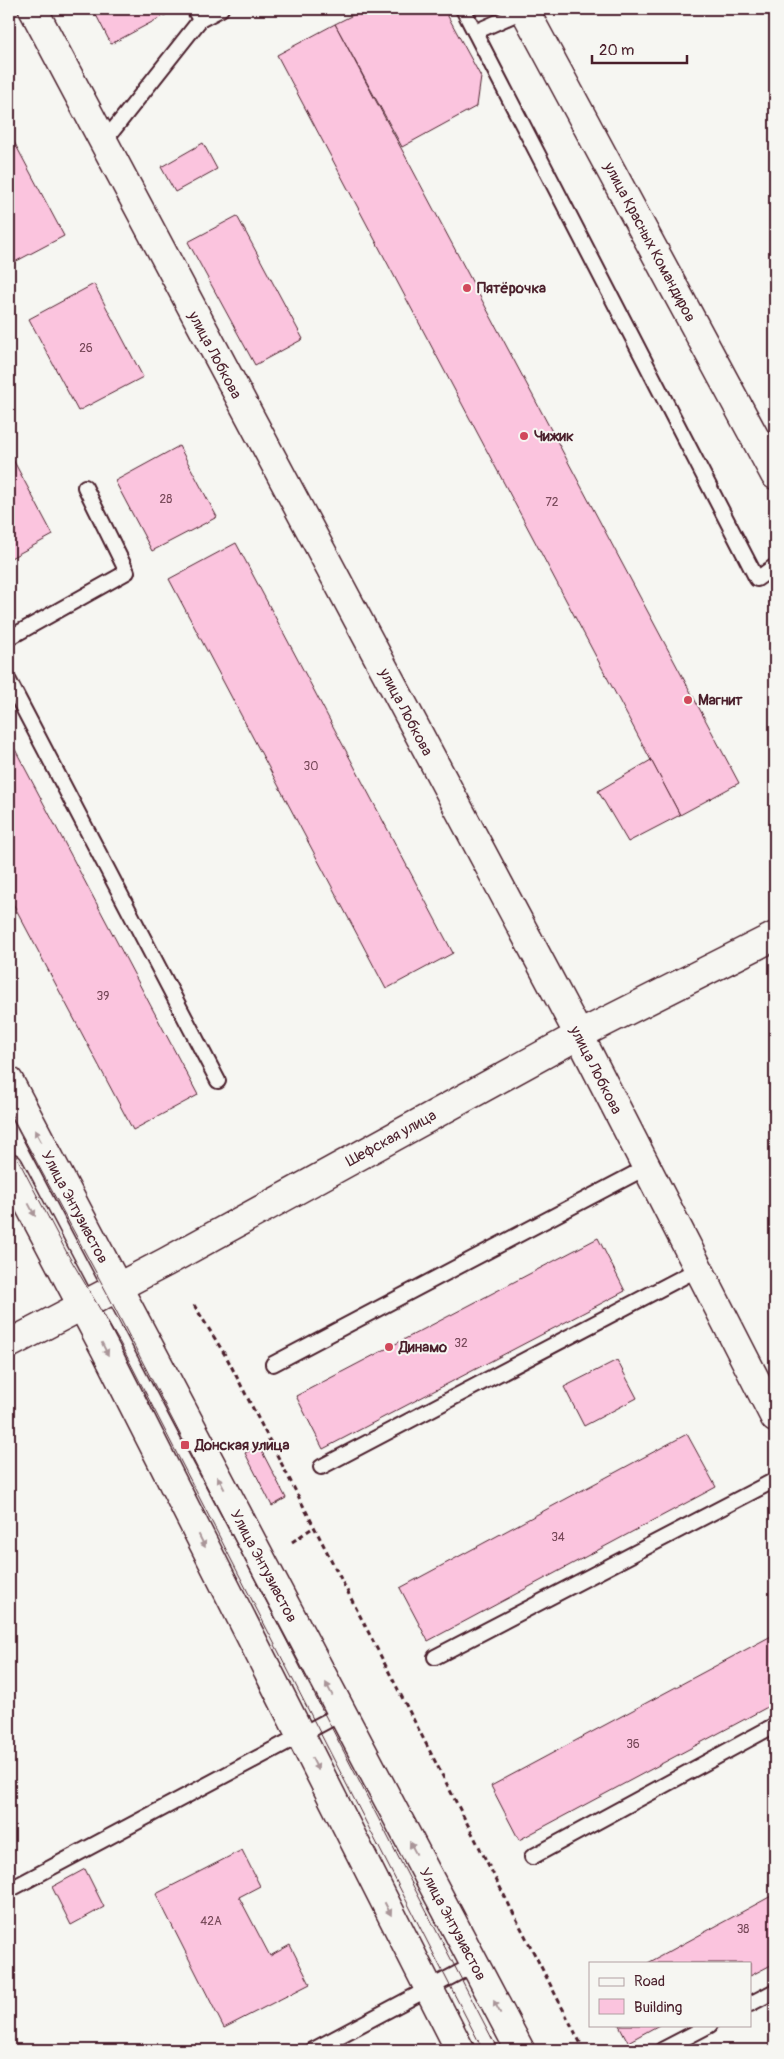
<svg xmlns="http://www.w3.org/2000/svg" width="784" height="2059" viewBox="0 0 784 2059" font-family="Pangolin,sans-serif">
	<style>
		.building { fill: #fbc4de; stroke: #4a1f2b }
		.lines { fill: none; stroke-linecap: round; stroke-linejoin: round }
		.lane-casing { stroke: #4a1f2b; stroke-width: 18 }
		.street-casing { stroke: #4a1f2b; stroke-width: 31 }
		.secondary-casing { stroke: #4a1f2b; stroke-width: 31 }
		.primary-casing { stroke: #4a1f2b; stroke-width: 31 }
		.path { stroke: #4a1f2b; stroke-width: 3; stroke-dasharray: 5 4; stroke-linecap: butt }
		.lane { stroke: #f6f6f2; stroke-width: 14 }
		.street { stroke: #f6f6f2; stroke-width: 28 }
		.secondary { stroke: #f6f6f2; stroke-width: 28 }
		.primary { stroke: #f6f6f2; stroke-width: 28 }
		.tram { stroke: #4a1f2b; stroke-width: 1 }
		.oneway { fill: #a99598 }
		.poi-dot { fill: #d1495b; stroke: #f6f6f2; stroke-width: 2 }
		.labels { text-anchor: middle; stroke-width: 4; stroke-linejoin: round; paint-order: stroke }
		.number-label { font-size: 12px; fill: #764858 }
		.street-label { font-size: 15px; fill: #4a1f2b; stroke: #f6f6f2 }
		.poi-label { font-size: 15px; font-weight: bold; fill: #4a1f2b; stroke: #f6f6f2; text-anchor: start }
	</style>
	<rect width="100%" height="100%" fill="#f6f6f2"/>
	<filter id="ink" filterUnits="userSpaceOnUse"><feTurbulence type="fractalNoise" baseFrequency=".02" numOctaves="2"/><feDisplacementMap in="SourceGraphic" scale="10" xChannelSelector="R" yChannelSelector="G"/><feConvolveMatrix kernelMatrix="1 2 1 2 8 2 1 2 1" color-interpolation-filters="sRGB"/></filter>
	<g filter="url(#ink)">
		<g class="building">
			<polygon points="93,9 167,9 169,13 111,44"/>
			<polygon points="352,9 444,9 481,77 477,106 402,147 335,24 355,14"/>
			<polygon points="335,24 739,783 680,815 277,55"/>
			<polygon points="13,140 64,236 9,265 9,143"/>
			<polygon points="203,143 217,169 175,192 161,167"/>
			<polygon points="237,216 303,339 255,365 188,242"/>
			<polygon points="94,284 143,377 78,411 29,319"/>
			<polygon points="179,446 217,517 152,551 115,481"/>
			<polygon points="9,452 53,535 9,559"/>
			<polygon points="236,543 453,953 386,989 169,579"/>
			<polygon points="9,738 198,1095 133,1130 9,896"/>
			<polygon points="651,760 680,815 628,842 598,791"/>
			<polygon points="598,1238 625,1291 323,1449 296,1396"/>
			<polygon points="617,1360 637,1398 584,1426 564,1387"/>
			<polygon points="687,1434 716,1487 428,1641 400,1588"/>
			<polygon points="259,1446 286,1498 272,1506 245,1453"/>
			<polygon points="775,1634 775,1703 519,1840 491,1786"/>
			<polygon points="242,1850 260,1886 239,1897 270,1956 290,1945 310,1984 224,2028 156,1894"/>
			<polygon points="85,1869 104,1907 71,1925 52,1887"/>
			<polygon points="775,1894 775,1963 750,1976 750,1963 648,1963"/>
			<polygon points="619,2025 659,2025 628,2042"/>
		</g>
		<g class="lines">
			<g class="lane-casing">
				<g id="lane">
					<polyline points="463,9 757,579 775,566"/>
					<polyline points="200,20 221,9"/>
					<polyline points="475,32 525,10"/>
					<polyline points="103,143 200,20 194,9"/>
					<polyline points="9,638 127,572 85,487"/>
					<polyline points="9,681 218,1081"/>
					<polyline points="273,1364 647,1167"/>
					<polyline points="321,1467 700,1268"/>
					<polyline points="435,1657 775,1480"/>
					<polyline points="532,1857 775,1725"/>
					<polyline points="9,1890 342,1713"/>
					<polyline points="750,2004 775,1991"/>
					<polyline points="313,2050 475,1964"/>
					<polyline points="662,2050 710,2025"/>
				</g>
			</g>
			<g class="street-casing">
				<polyline id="street" points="33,9 579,1035 775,1418"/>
			</g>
			<g class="secondary-casing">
				<g id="secondary">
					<polyline points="524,9 775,475"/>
					<polyline points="9,1081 520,2050"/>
					<polyline points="9,1167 106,1351 460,2050"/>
				</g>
			</g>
			<g class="primary-casing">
				<polyline id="primary" points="9,1344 166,1262 579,1035 775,936"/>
			</g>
			<g class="path">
				<polyline points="194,1305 227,1358 584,2050"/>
				<polyline points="292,1542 314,1527"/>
			</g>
			<use href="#lane" class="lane"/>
			<use href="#street" class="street"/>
			<use href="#secondary" class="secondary"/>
			<use href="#primary" class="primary"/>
			<g class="tram">
				<polyline points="9,1111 107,1293 498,2050"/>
				<polyline points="9,1142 67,1253 120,1343 483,2050"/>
			</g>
		</g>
		<defs><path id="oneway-solid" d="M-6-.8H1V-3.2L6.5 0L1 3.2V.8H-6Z" transform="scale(1.25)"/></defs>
		<g class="oneway">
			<use href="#oneway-solid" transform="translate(38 1136) rotate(-118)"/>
			<use href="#oneway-solid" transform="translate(32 1210) rotate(62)"/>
			<use href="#oneway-solid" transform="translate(105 1349) rotate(63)"/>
			<use href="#oneway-solid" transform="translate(221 1483) rotate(-118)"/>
			<use href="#oneway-solid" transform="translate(202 1541) rotate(63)"/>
			<use href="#oneway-solid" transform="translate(329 1689) rotate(-118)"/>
			<use href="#oneway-solid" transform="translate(315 1764) rotate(63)"/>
			<use href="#oneway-solid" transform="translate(413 1848) rotate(-118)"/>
			<use href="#oneway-solid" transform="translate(388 1909) rotate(63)"/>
			<use href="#oneway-solid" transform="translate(497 2007) rotate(-118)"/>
		</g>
	</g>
	<g class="poi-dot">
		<circle cx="467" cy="288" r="5"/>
		<circle cx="524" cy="436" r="5"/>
		<circle cx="688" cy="700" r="5"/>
		<circle cx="389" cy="1347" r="5"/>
		<rect x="180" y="1440" width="10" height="10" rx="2.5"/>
	</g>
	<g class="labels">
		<g class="number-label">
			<text x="86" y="352">26</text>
			<text x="166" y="503">28</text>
			<text x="552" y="506">72</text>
			<text x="311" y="770">30</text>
			<text x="103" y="1000">39</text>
			<text x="461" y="1347">32</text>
			<text x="558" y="1541">34</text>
			<text x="633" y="1748">36</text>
			<text x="211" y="1925">42А</text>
			<text x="743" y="1933">38</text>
		</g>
		<g class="street-label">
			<text transform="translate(650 242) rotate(62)" y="5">улица Красных Командиров</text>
			<text transform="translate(215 355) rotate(62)" y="5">улица Лобкова</text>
			<text transform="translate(406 712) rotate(62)" y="5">улица Лобкова</text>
			<text transform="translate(596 1070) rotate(63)" y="5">улица Лобкова</text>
			<text transform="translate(391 1138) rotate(-29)" y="5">Шефская улица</text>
			<text transform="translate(75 1207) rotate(62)" y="5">Улица Энтузиастов</text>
			<text transform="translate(264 1566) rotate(62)" y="5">Улица Энтузиастов</text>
			<text transform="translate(453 1924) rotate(62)" y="5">Улица Энтузиастов</text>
		</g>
		<g class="poi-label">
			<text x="477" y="293">Пятёрочка</text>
			<text x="534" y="441">Чижик</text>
			<text x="698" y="705">Магнит</text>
			<text x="399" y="1352">Динамо</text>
			<text x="195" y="1450">Донская улица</text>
		</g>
	</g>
	<rect width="784" height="2059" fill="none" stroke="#f6f6f2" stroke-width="30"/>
	<rect x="15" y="15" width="754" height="2029" fill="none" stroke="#4a1f2b" stroke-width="2" filter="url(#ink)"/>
	<rect x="589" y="1962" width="162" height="65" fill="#f6f6f2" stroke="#b1a0a2"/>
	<rect x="599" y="1978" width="25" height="8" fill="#f6f6f2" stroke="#b1a0a2"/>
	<text x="634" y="1986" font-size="15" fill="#4a1f2b">Road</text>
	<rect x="599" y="1999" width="25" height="15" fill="#fbc4de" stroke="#b1a0a2"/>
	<text x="634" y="2012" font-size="15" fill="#4a1f2b">Building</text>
	<path d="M592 55v8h95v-8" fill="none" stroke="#4a1f2b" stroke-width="2.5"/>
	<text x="599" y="55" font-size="15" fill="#4a1f2b" stroke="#f6f6f2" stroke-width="4" paint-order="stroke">20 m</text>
</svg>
